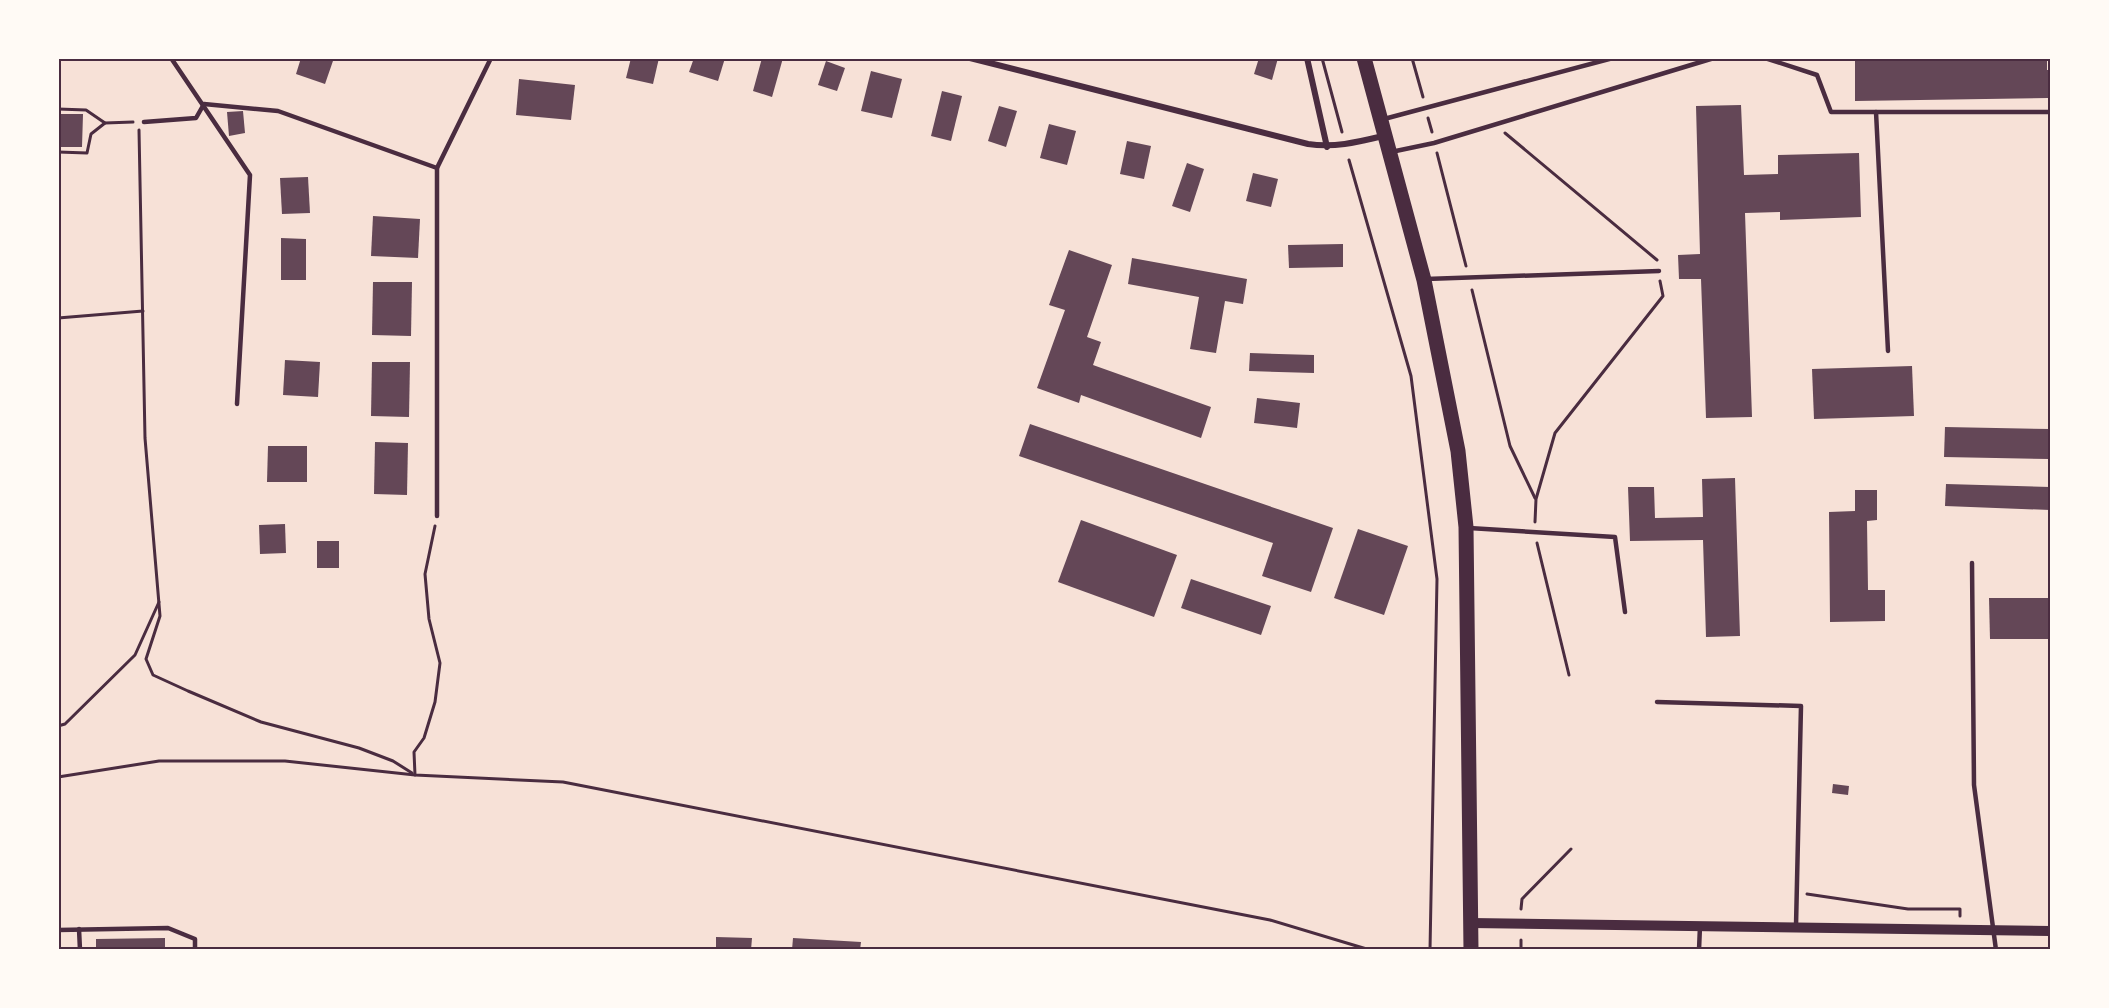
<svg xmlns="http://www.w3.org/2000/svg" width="2109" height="1008" viewBox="0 0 2109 1008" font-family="Lora,serif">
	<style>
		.building { fill: #644757 }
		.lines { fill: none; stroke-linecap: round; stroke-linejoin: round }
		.path { stroke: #4a2c40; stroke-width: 3 }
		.service { stroke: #4a2c40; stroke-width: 4.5 }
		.minor { stroke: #4a2c40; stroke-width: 6 }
		.tertiary { stroke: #4a2c40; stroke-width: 10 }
		.primary { stroke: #4a2c40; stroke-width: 15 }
		.neatline { fill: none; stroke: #4a2c40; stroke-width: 2 }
	</style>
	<rect width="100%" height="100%" fill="#f7e1d7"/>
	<g class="building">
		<polygon points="301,58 334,58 325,84 296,74"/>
		<polygon points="631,58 659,58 653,84 626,78"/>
		<polygon points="694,58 725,58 718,81 689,72"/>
		<polygon points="762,58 783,58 772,97 753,91"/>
		<polygon points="1259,58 1278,58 1272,80 1254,74"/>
		<polygon points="2047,58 2047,70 2050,70 2048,98 1855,101 1855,60"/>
		<polygon points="826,61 845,68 837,91 818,85"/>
		<polygon points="871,71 902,79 892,118 861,111"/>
		<polygon points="519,79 575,85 571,120 516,115"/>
		<polygon points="942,91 962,96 951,141 931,136"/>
		<polygon points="1741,105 1744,175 1778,174 1778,155 1859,153 1861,217 1780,220 1780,212 1745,213 1752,417 1706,418 1701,279 1679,279 1678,255 1700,254 1696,106"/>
		<polygon points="999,106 1017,111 1006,147 988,141"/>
		<polygon points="243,111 245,133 229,136 227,112"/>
		<polygon points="58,114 83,114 82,147 58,147"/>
		<polygon points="1049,124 1076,131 1067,165 1040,158"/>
		<polygon points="1127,141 1151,146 1144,179 1120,174"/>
		<polygon points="1187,163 1204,169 1190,212 1172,206"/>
		<polygon points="1253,173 1278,179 1271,207 1246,201"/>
		<polygon points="308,177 310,213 282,214 280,178"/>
		<polygon points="373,216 420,219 418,258 371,256"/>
		<polygon points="281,238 306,239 306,280 281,280"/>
		<polygon points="1343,244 1343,267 1289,268 1288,245"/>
		<polygon points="1069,250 1112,265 1087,337 1101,342 1093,365 1211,407 1201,438 1081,395 1079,403 1037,388 1065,310 1049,305"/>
		<polygon points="1132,258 1247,279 1243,304 1225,301 1216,353 1190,349 1199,297 1128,284"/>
		<polygon points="373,282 412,282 411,336 372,335"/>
		<polygon points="1250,353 1314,355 1314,373 1249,371"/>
		<polygon points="285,360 320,362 318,397 283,395"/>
		<polygon points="372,362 410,362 409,417 371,416"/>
		<polygon points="1912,366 1914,416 1814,419 1812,369"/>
		<polygon points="1257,398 1300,403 1297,428 1254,423"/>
		<polygon points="1030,424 1333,528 1311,592 1262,576 1273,543 1019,456"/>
		<polygon points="1945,427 2050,429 2049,459 1944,457"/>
		<polygon points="375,442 408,443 407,495 374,494"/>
		<polygon points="268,446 307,446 307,482 267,482"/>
		<polygon points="1735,478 1740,636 1706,637 1703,540 1630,541 1628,487 1654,487 1655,518 1703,517 1702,479"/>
		<polygon points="1946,484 2050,487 2050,510 1945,506"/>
		<polygon points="1855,490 1877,490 1877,520 1867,521 1868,590 1885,590 1885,621 1830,622 1829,512 1855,511"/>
		<polygon points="1081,520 1177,555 1154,617 1058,582"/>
		<polygon points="285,524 286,553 260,554 259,525"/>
		<polygon points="1358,529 1408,546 1384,615 1334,598"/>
		<rect x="317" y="541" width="22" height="27"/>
		<polygon points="1191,579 1271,606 1261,635 1181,608"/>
		<polygon points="1989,598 2050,598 2050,639 1990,639"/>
		<polygon points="1833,784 1849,786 1848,795 1832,793"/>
		<polygon points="716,937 752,938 751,950 716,950"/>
		<polygon points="165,938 165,950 96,950 96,939"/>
		<polygon points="793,938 861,942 860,950 792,950"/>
	</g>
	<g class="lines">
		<g class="path">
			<polyline points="1322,58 1342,132"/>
			<polyline points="1412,58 1423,97"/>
			<polyline points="58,109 86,110 105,123 133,122"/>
			<polyline points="1428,118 1432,132"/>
			<polyline points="139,130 145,438 160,616 146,659 153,675 188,691 261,722 359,748 393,761 412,773"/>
			<polyline points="1505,133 1657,260"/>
			<polyline points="58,152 87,153 91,134 105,123"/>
			<polyline points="1437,153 1466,266"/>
			<polyline points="1349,160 1411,376 1437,579 1430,950"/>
			<polyline points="1472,290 1510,446 1535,498"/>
			<polyline points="58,318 143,311"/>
			<polyline points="1535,522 1536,499 1555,433 1663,296 1660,281"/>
			<polyline points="1537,543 1569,675"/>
			<polyline points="58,726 65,724 135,655 159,602"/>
			<polyline points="415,775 414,752 424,738 435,702 440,663 429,619 425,574 435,526"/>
			<polyline points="58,777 159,761 285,761 415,775 563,782 1270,920 1370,950"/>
			<polyline points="1807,894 1908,909 1960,909 1960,916"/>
			<polyline points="1521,909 1522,899 1571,849"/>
			<polyline points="2050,917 2050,902"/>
			<polyline points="1521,950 1521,940"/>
		</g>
		<g class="service">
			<polyline points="171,58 250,175 237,404"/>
			<polyline points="1765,58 1817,75 1831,112 2050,112"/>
			<polyline points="1876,112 1888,351"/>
			<polyline points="1384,119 1613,58"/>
			<polyline points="144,122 196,118 204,104 278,111 437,168"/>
			<polyline points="1391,152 1434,143 1714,58"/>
			<polyline points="1426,279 1659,271"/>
			<polyline points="437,516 437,168 491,58"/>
			<polyline points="1469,528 1615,537 1625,612"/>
			<polyline points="1972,563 1974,785 1996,950"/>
			<polyline points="1657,702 1801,706 1796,926"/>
			<polyline points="79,929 80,950"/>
			<polyline points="58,930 168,928 195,939 195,950"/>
			<polyline points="1699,950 1700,926"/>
		</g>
		<g class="minor">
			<path d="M970 58 1308 144C1335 148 1358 142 1383 136"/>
			<polyline points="1307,58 1327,147"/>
		</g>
		<polyline class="tertiary" points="1471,923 2050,931"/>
		<polyline class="primary" points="1364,58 1424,280 1458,451 1466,527 1471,950"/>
	</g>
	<rect width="2109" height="1008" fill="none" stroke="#fffaf5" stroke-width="120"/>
	<rect x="60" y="60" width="1989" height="888" class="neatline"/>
</svg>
